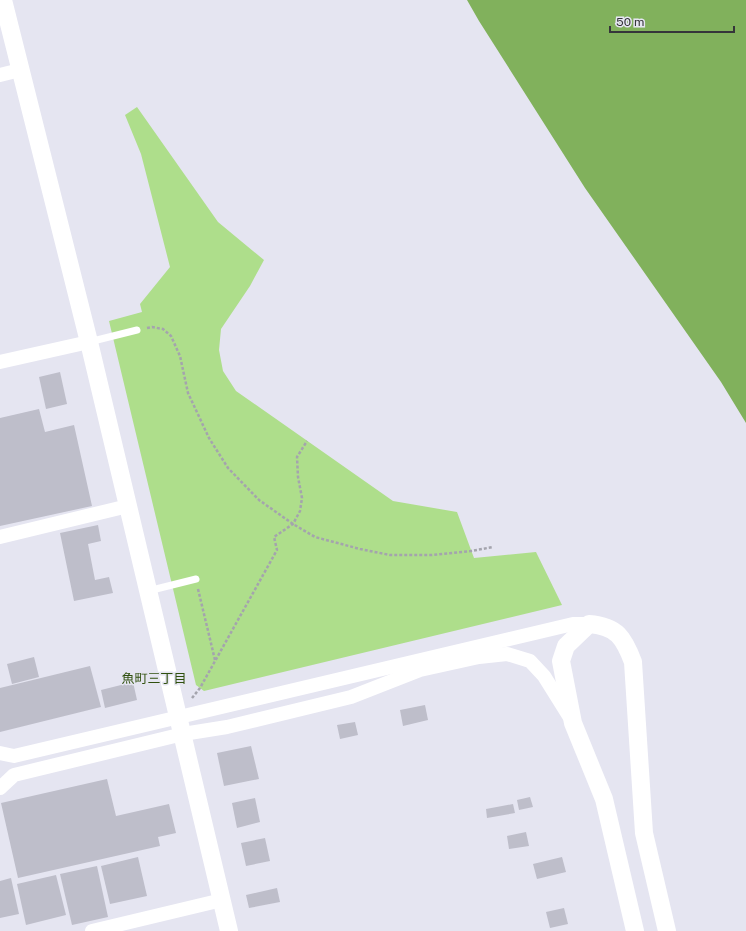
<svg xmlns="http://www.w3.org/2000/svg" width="746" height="931" viewBox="0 0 746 931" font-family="'Public Sans','Noto Sans JP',sans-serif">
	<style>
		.green { fill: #aede8b }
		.water { fill: #81b15c }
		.building { fill: #bebeca }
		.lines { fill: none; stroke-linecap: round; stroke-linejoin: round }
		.path { stroke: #a4a4ad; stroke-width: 2.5; stroke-dasharray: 3 2; stroke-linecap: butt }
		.service { stroke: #fff; stroke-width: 7 }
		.minor { stroke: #fff; stroke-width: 14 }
		.tertiary { stroke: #fff; stroke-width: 18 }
		.labels { text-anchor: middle; stroke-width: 3; stroke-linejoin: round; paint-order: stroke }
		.neighbourhood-label { font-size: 13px; fill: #30500e; stroke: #e5e5f1 }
	</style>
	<rect width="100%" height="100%" fill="#e5e5f1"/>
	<polygon class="green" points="137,107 218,222 264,260 250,286 221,329 219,350 223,371 236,391 393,501 457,512 474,558 536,552 562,605 204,691 196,685 109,321 142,312 140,304 170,267 141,154 125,115"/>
	<polygon class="water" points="467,0 746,0 746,423 721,382 585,188 479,21"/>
	<g class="building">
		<polygon points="60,372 67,404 46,409 39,377"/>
		<polygon points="39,409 45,432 74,425 92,506 0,526 0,418"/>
		<polygon points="98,525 101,541 88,544 95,580 109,577 113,593 74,601 60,533"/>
		<polygon points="34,657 39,677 12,684 7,664"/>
		<polygon points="90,666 101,707 0,732 0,688"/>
		<polygon points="133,682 137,700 105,708 101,690"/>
		<polygon points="425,705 428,720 403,726 400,710"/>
		<polygon points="355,722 358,735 340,739 337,725"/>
		<polygon points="251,746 259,779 224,786 217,753"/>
		<polygon points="107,779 116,816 169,804 176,833 158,837 160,846 18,878 1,803"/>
		<polygon points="530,797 533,807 519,810 517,800"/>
		<polygon points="255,798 260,822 237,828 232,803"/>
		<polygon points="513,804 515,813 487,818 486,809"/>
		<polygon points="526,832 529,846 509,849 507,836"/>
		<polygon points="265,838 270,861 246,866 241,843"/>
		<polygon points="138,857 147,896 110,904 101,866"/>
		<polygon points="562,857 566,872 537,879 533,864"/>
		<polygon points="97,866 108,917 72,925 60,874"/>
		<polygon points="56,875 66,915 26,925 17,884"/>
		<polygon points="11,878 19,914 0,918 0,881"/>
		<polygon points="277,888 280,902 249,908 246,895"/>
		<polygon points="564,908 568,924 550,928 546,912"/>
	</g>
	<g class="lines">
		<g class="path">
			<polyline points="147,328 152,327 163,329 171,336 180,356 188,393 209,438 228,468 259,500 293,524 315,537 360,549 390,555 432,555 471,551 493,547"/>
			<polyline points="198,589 215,660"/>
			<polyline points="192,698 200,688 277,550 274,537 293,524 300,511 302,498 298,477 297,457 307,441"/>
		</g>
		<g class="service">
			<polyline points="89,342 137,330"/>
			<polyline points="148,591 196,579"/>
		</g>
		<g class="minor">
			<polyline points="0,75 20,70"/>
			<polyline points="0,362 89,342"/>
			<polyline points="0,537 128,506"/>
			<polyline points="0,753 14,756 573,624 589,624"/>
			<polyline points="0,788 14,775 183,734 227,727 351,697 420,670 479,657 507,654 530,661 544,676 569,716"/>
			<polyline points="92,931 222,900"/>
		</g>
		<g class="tertiary">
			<polyline points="3,0 89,342 229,931"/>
			<path d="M635 931 604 799 573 723 561 661 566 646 589 624C617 626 624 638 633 662L644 833 667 931"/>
		</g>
	</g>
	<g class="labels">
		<g class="neighbourhood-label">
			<text x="154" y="683">魚町三丁目</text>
		</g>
	</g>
	<path d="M610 26v6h124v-6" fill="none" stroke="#35353a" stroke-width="2"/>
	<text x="616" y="26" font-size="12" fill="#35353a" stroke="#e5e5f1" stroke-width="3" paint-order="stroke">50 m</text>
</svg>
